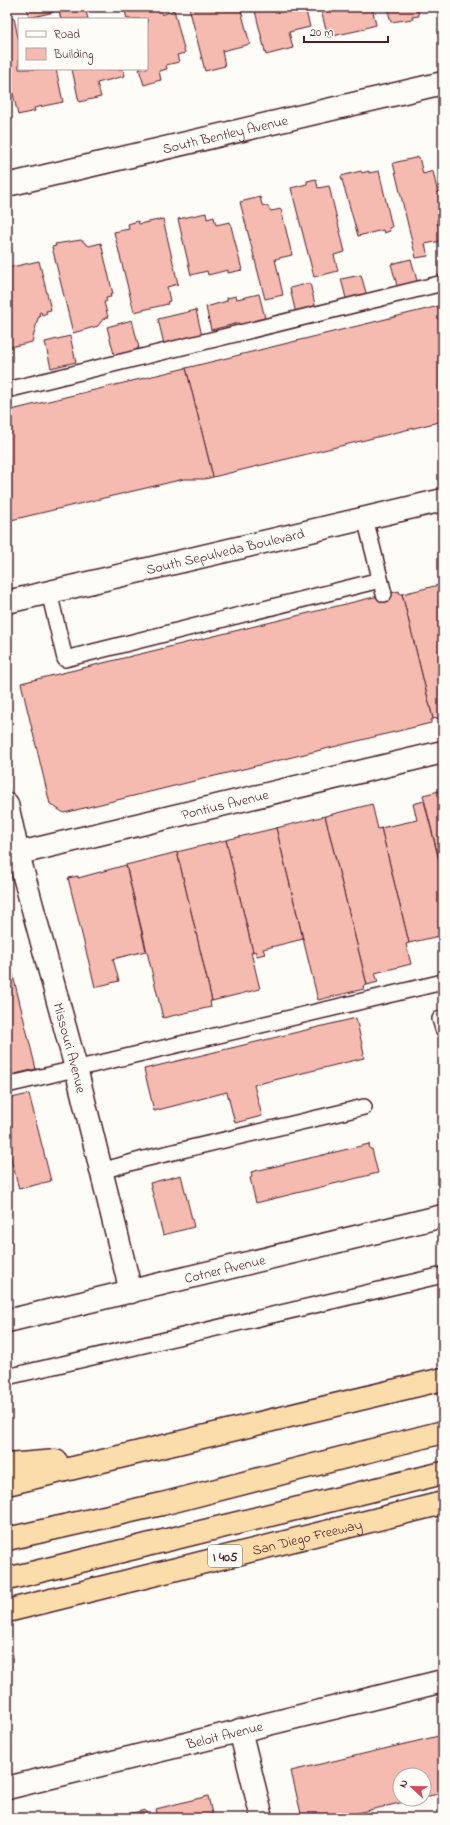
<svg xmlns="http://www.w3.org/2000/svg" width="450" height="1825" viewBox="0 0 450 1825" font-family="'Indie Flower',sans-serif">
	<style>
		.building { fill: #f5bab0; stroke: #4a1f2b }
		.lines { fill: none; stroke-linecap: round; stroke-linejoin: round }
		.lane-casing { stroke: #4a1f2b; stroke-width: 18 }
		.street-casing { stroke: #4a1f2b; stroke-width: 25 }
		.secondary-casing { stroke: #4a1f2b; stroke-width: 25 }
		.highway-casing { stroke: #4a1f2b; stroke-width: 25 }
		.lane { stroke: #fdfcf7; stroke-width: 15 }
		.street { stroke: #fdfcf7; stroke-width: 22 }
		.secondary { stroke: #fdfcf7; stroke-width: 22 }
		.highway { stroke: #fbddab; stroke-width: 22 }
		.labels { text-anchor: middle; stroke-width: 4; stroke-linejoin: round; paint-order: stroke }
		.shield { fill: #fdfcf7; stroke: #806168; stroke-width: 1 }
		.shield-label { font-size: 13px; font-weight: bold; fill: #4a1f2b }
		.street-label { font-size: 14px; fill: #4a1f2b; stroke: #fdfcf7 }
	</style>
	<rect width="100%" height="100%" fill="#fdfcf7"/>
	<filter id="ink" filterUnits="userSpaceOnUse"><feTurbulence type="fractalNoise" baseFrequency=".025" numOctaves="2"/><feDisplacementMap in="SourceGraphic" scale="8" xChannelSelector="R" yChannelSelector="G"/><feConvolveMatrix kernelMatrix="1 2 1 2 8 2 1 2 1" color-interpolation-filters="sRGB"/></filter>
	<g filter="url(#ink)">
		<g class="building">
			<polygon points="27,7 53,7 54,12 29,18"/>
			<polygon points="58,7 85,7 88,19 61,19"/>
			<polygon points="124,7 146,7 146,8 160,7 162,15 174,10 185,53 177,55 179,62 166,65 167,69 159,71 161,80 157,81 144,85 139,69 147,69 147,19 127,19"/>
			<polygon points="189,7 240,7 250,44 222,51 225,66 205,71"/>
			<polygon points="254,7 305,7 310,27 289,32 293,48 266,55"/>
			<polygon points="320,7 372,7 376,25 365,28 365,29 328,37"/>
			<polygon points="387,7 417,7 419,16 412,17 413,19 391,22"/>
			<polygon points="14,18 19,42 19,69 56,69 63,102 34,108 35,111 18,115 7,68 7,20"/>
			<polygon points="72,69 123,69 125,76 97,83 101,97 79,102"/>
			<polygon points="419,157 423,174 433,171 443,218 437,220 441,241 425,244 428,256 416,258 393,163"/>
			<polygon points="361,171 362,173 369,171 369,173 379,171 392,227 389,228 390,231 384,233 383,230 358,236 341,176"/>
			<polygon points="316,179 318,188 329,186 345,252 334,255 338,271 314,277 291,188 307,184 307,181"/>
			<polygon points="260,197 262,205 267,206 271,211 281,209 292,255 275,259 283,295 265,299 240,202"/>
			<polygon points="206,213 207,219 214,217 216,225 230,222 242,270 228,273 228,270 208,275 207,271 191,275 178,219"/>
			<polygon points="163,219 178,284 167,287 170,301 167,302 168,304 134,312 114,232 129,229 128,224 138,221 139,224"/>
			<polygon points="81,240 89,246 101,243 113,294 110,294 111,297 106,298 107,301 104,302 108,317 103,319 98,326 73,333 52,247 56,246 55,244"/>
			<polygon points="411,259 418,284 398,289 391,264"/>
			<polygon points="39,261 51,310 46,311 47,313 42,315 41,312 39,313 40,317 38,318 32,342 10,347 7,335 7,268"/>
			<polygon points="361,275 367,296 347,302 341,279"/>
			<polygon points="310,283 316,309 296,314 290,288"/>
			<polygon points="259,294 266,322 240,328 239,323 211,330 206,307 227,301 227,298 236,296 237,299"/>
			<polygon points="443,305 443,421 213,477 186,368"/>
			<polygon points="196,310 202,336 164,344 158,319"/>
			<polygon points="132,320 139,348 137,348 138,352 115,358 107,327"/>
			<polygon points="70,336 76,362 51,368 45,342"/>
			<polygon points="186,368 213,477 205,479 184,479 7,521 7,411"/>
			<polygon points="443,584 443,717 433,719 402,594"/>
			<polygon points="399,591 400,594 402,594 433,719 431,720 431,723 64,813 50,804 21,683"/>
			<polygon points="443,790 443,876 423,795"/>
			<polygon points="424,801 443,876 443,935 409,943 381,828 417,820 413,804"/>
			<polygon points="372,804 378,829 381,828 409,943 406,944 411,964 375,973 378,982 367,985 325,816"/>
			<polygon points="325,816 367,985 363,986 364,989 318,1000 276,828"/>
			<polygon points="276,828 303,939 263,949 265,954 257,956 255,951 253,952 226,840"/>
			<polygon points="226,840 253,952 251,952 260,989 212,1001 177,852"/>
			<polygon points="177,852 212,1001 210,1001 211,1007 163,1018 126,865"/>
			<polygon points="126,865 146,951 113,959 119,981 95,987 68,878 78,876 78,878"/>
			<polygon points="7,951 36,1069 7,1076"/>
			<polygon points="356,1018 364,1053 363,1054 364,1058 254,1085 262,1116 235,1123 227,1092 154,1111 144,1069"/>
			<polygon points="29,1094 51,1181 19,1189 7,1144 7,1099"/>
			<polygon points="369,1144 370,1149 372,1149 378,1173 256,1203 250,1178 252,1177 251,1172"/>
			<polygon points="181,1175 194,1227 163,1235 150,1183"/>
			<polygon points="443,1735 443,1793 424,1797 424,1775 400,1775 400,1799 417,1799 357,1813 358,1818 302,1818 291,1771"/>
			<polygon points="208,1796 213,1818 158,1818 156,1809"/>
			<polygon points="145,1810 148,1818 113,1818"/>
		</g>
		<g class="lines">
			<g class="lane-casing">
				<g id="lane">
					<polyline points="7,390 443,283"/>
					<polyline points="365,518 384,594"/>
					<polyline points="49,592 65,659 380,580"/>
					<polyline points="440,1019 443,1029"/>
					<polyline points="7,1085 443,982"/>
					<polyline points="101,1171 144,1159 364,1107"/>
					<polyline points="7,1377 443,1275"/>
				</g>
			</g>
			<g class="street-casing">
				<g id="street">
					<path id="s1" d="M7 185 443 83"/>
					<path id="s2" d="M7 804 18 854 76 1068 131 1292"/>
					<path id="s3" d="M7 856 443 752"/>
					<path id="s4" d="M7 1321 443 1216"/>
					<polyline points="240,1730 262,1818"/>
					<path id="s5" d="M7 1788 443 1681"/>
				</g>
			</g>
			<g class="secondary-casing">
				<g id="secondary">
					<path id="s6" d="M7 602 443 500"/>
				</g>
			</g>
			<g class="highway-casing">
				<g id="highway">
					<polyline points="7,1465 56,1461"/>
					<polyline points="7,1484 443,1379"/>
					<polyline points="7,1539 162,1504 443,1432"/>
					<polyline points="7,1579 443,1473"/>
					<path id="s7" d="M7 1611 443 1503"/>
				</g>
			</g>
			<use href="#lane" class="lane"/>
			<use href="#street" class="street"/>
			<use href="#secondary" class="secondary"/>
			<use href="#highway" class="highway"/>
		</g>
	</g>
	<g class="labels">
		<rect class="shield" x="208" y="1545" width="34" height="22" rx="3"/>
		<g class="shield-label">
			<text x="225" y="1561">I 405</text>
		</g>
		<g class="street-label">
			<text dy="5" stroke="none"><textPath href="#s1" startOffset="224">South Bentley Avenue</textPath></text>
			<text dy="5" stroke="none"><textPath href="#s6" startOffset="224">South Sepulveda Boulevard</textPath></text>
			<text dy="5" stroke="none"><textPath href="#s3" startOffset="224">Pontius Avenue</textPath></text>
			<text dy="5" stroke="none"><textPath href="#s2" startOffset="252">Missouri Avenue</textPath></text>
			<text dy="5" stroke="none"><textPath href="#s4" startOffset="224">Cotner Avenue</textPath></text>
			<text dy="5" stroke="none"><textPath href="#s7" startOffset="309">San Diego Freeway</textPath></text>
			<text dy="5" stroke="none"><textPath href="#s5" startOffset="224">Beloit Avenue</textPath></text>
		</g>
	</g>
	<rect width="450" height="1825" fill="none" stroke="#fdfcf7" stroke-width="24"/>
	<rect x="12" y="12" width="426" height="1801" fill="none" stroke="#4a1f2b" stroke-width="1.5" filter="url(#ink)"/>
	<rect x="18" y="18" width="130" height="52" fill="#fdfcf7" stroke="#b5a4a5"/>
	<rect x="26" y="31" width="20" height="6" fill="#fdfcf7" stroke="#b5a4a5"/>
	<text x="54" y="38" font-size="12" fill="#4a1f2b">Road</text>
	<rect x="26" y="48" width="20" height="12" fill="#f5bab0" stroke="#b5a4a5"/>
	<text x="54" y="58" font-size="12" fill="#4a1f2b">Building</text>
	<g transform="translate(412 1787) rotate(292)"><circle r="19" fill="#fdfcf7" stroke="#b5a4a5"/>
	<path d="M0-3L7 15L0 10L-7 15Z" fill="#d1495b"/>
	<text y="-6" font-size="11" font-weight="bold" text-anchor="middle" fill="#4a1f2b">N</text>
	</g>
	<path d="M304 36v6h84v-6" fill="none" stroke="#4a1f2b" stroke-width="2"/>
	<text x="310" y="36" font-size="12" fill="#4a1f2b" stroke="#fdfcf7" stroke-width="3" paint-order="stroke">20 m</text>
</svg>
